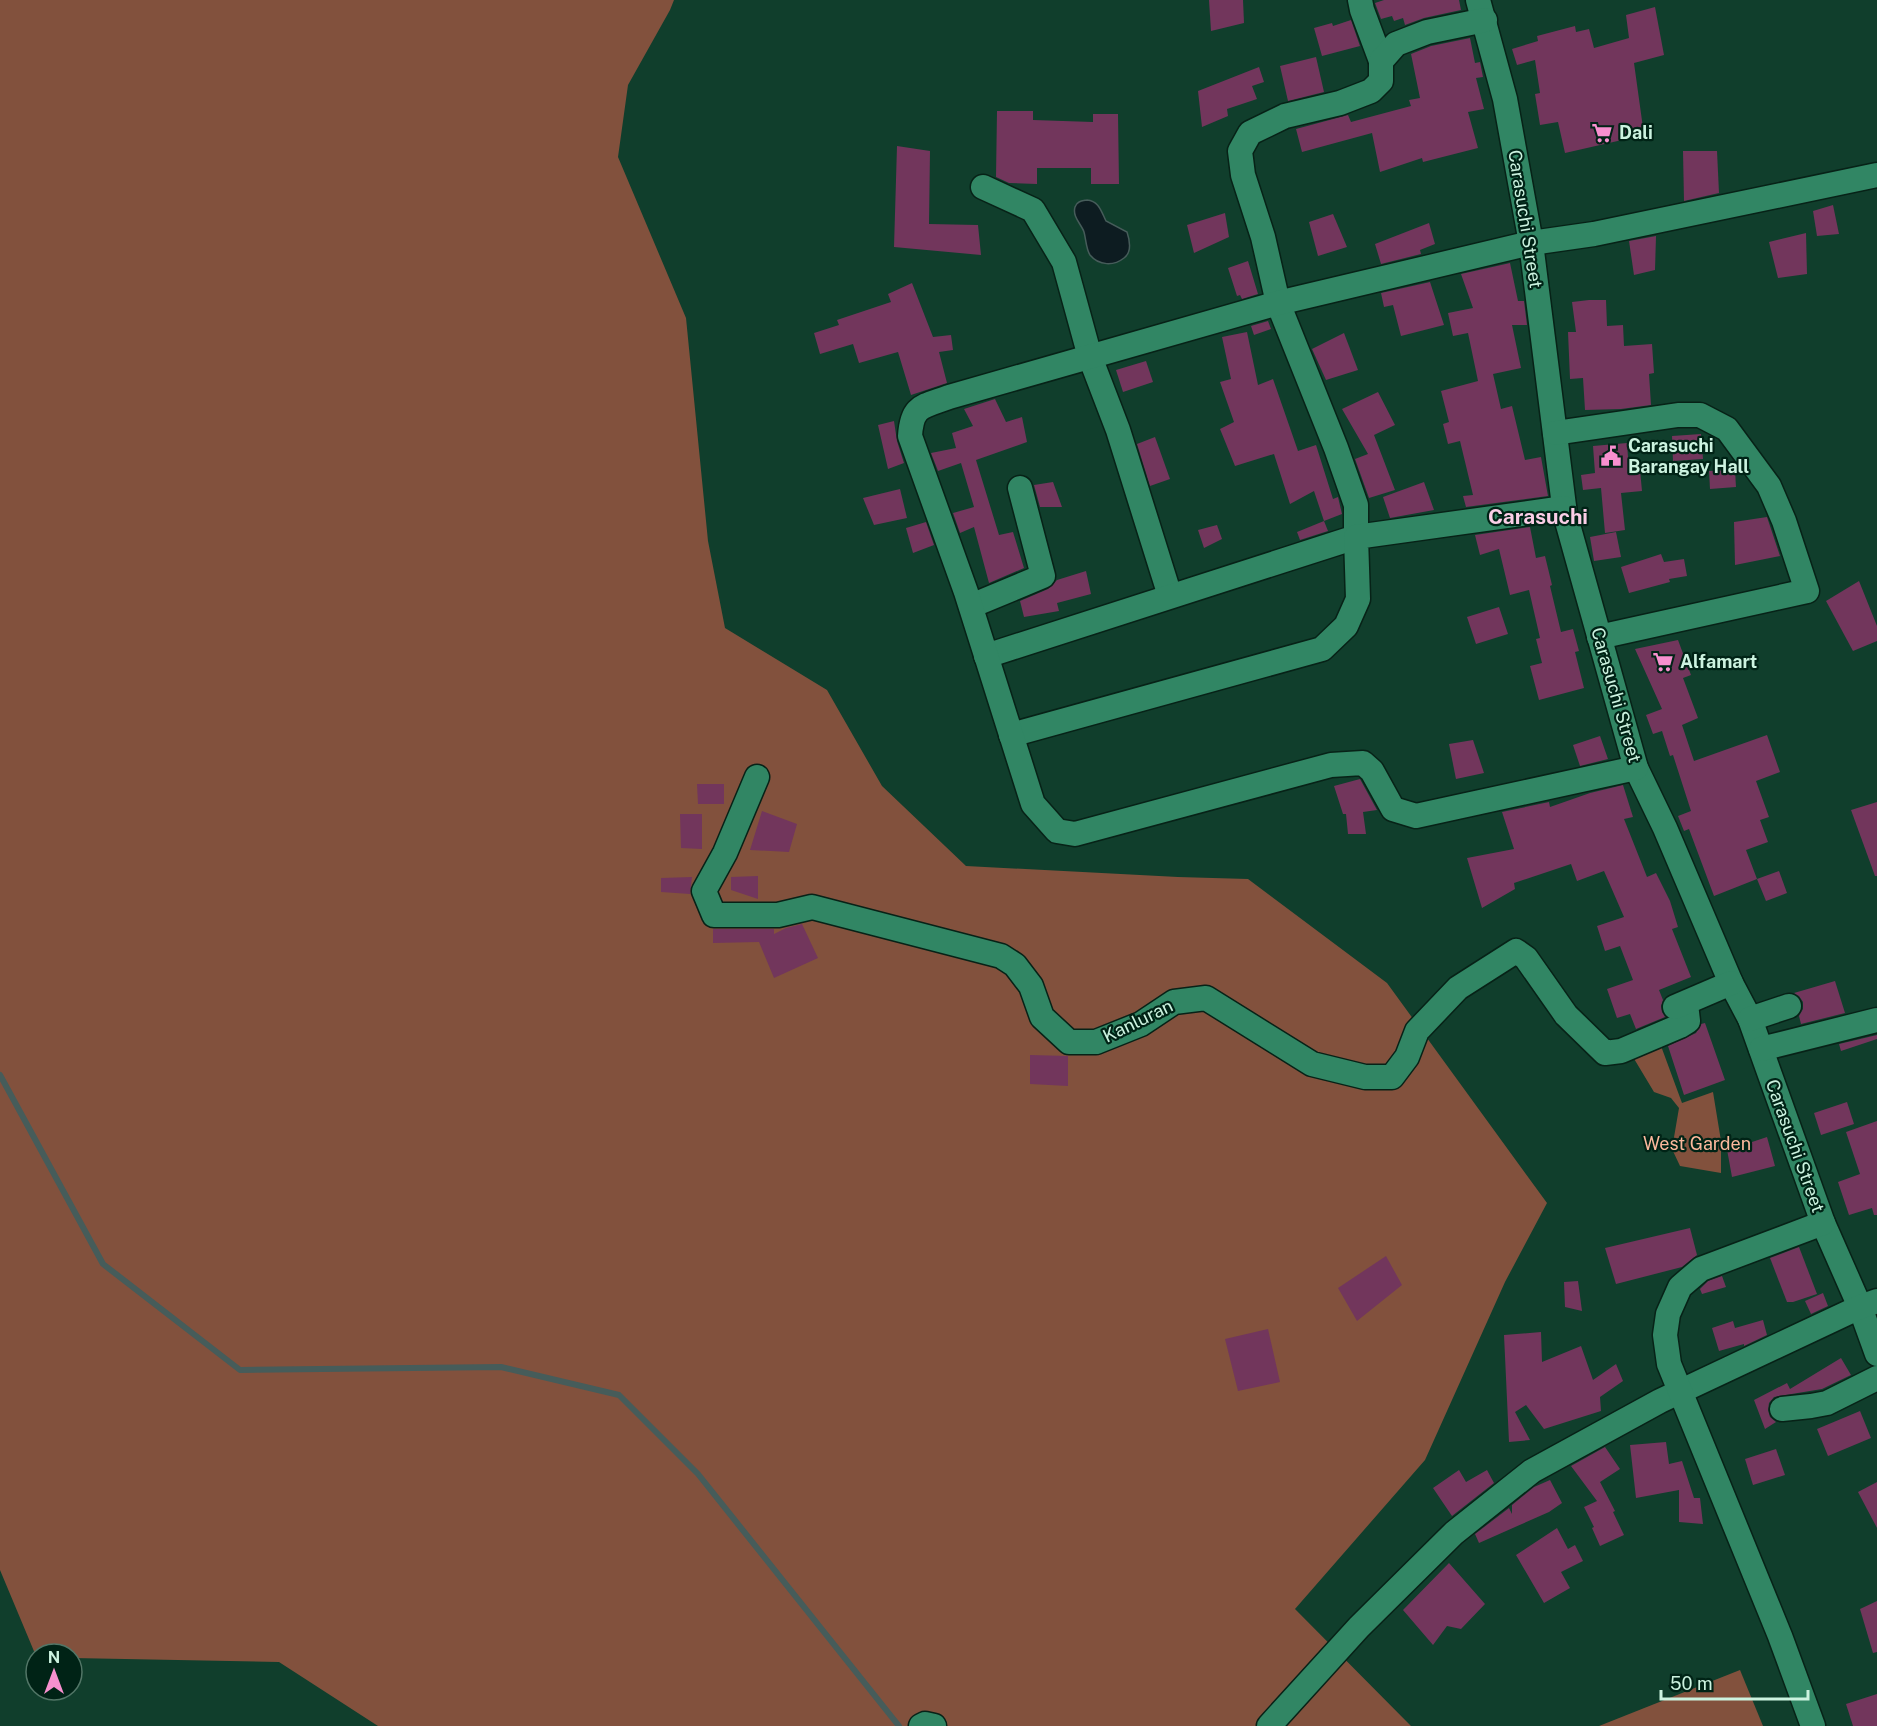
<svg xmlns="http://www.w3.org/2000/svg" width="1877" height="1726" viewBox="0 0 1877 1726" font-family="'Public Sans',sans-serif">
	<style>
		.green { fill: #82513d }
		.water { fill: #0d1c21; stroke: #465c5a; stroke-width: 1.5 }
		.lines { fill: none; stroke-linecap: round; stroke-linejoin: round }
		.stream { stroke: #465c5a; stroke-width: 6 }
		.building { fill: #72365c }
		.minor-casing { stroke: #072217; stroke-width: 27 }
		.minor { stroke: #318664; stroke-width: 24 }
		.labels { text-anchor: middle; stroke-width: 4.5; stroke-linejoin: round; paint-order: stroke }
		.poi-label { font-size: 18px; font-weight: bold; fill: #ccf3e0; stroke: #002316; text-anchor: start }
		.street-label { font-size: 18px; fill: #ccf3e0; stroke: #002316 }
		.park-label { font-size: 18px; fill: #fcb99d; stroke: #002316 }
		.quarter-label { font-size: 21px; font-weight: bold; fill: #fbcee7; stroke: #002316 }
	</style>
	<rect width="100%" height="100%" fill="#103e2c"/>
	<g class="green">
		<polygon points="0,0 674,0 670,10 628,85 618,157 686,318 708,541 725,628 827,690 882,786 966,866 1178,877 1248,879 1387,983 1547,1203 1505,1282 1425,1460 1295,1609 1411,1726 378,1726 279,1662 72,1658 72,1654 36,1654 36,1656 0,1570"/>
		<polygon points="1661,1046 1682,1103 1713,1092 1721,1141 1721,1173 1680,1166 1672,1149 1679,1108 1671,1098 1654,1092 1633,1057"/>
		<polygon points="1740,1670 1763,1726 1599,1726"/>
	</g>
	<path class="water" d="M1087 200C1099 201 1101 211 1106 221L1127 232C1130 241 1132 252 1124 258 1114 266 1099 266 1090 255 1086 249 1086 239 1084 232 1082 225 1072 217 1075 207 1077 201 1082 201 1087 200Z"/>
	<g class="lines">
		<polyline class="stream" points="0,1075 103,1264 240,1370 501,1367 619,1395 698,1474 899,1726"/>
	</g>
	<g class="building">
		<polygon points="1209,0 1243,0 1244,23 1211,31"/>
		<polygon points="1384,0 1459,0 1461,10 1424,18 1405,25 1403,18 1394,21 1392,16 1381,19 1375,3"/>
		<polygon points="1655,7 1664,55 1634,63 1644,135 1565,153 1558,122 1540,125 1535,94 1540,93 1535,60 1517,65 1512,49 1538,41 1537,36 1575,26 1576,32 1589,29 1594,48 1629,38 1626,15"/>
		<polygon points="1351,20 1360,46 1322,56 1314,28 1332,23 1333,26"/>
		<polygon points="1470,38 1475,63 1480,62 1483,77 1476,78 1484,109 1468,112 1478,148 1423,162 1422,158 1380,172 1372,133 1302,152 1296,129 1348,115 1351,122 1411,106 1409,100 1420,98 1411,54 1431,46"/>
		<polygon points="1316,57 1324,92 1288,101 1280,66"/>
		<polygon points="1259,67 1264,82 1252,86 1257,99 1227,109 1228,116 1202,127 1198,91"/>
		<polygon points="997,111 1033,111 1033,120 1093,122 1093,114 1118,114 1119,184 1091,184 1091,168 1037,168 1037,184 1009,183 996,177"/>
		<polygon points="897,146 930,151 929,224 978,225 981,255 894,247"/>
		<polygon points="1683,151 1717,151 1719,193 1684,201"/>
		<polygon points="1833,205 1839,234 1817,236 1813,211"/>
		<polygon points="1225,213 1229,237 1194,253 1187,225"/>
		<polygon points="1333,214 1347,247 1318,256 1309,222"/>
		<polygon points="1429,223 1435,244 1420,250 1421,254 1381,264 1375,244"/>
		<polygon points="1806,233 1807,274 1778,278 1769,242"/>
		<polygon points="1656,236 1655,270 1634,275 1629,241"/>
		<polygon points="1248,261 1258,294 1242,299 1240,295 1237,296 1228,268"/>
		<polygon points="1510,263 1518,301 1524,301 1527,325 1512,325 1521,368 1493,374 1501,409 1512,406 1525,460 1541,457 1548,496 1466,507 1463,496 1473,495 1460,441 1448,444 1443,424 1449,422 1441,391 1478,381 1468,333 1453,336 1448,313 1473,308 1461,274"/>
		<polygon points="1430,282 1444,325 1401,336 1393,305 1384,307 1381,293"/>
		<polygon points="912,283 933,337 951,335 953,350 939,352 947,383 911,395 898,352 859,363 853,344 820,354 814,333 839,325 837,320 891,302 888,294"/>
		<polygon points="1589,300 1606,300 1607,326 1623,325 1624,346 1652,344 1654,373 1649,374 1651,405 1621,409 1585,410 1583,378 1570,379 1568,332 1576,332 1572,302"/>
		<polygon points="1268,321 1271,329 1254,335 1251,326"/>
		<polygon points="1247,332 1258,385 1273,379 1298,451 1316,445 1333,499 1338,497 1342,514 1324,521 1314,491 1290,504 1274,454 1235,466 1220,429 1234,422 1220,382 1231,379 1222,337"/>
		<polygon points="1344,333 1358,370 1326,380 1312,349"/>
		<polygon points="1146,361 1153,382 1123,392 1116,370"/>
		<polygon points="1378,392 1395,425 1374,435 1395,490 1369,498 1355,459 1368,454 1342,409"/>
		<polygon points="995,399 1006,422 1022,417 1027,442 976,460 999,535 1013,532 1024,568 989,583 974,527 960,533 953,513 974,507 961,463 938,471 931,453 956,448 952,433 973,426 964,409"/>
		<polygon points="894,421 897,441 904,463 888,469 878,425"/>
		<polygon points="1701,434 1703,459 1673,461 1672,436"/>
		<polygon points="1155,437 1170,479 1150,486 1137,444"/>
		<polygon points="1627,443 1629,471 1640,470 1642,491 1621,493 1625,530 1605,533 1601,488 1583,490 1581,475 1595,473 1593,446"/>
		<polygon points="1735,470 1736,487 1710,489 1709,471"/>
		<polygon points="1053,482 1062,507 1040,507 1034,485"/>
		<polygon points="1424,482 1434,510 1390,518 1383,497"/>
		<polygon points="900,489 907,518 874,525 863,498"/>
		<polygon points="1767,517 1780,556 1735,565 1734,522"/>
		<polygon points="1324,521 1328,531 1300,540 1297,532"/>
		<polygon points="926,522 934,545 913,553 906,528"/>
		<polygon points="1217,525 1222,539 1204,548 1198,530"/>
		<polygon points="1530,527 1536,558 1545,556 1552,585 1550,586 1561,632 1573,629 1579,651 1575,652 1584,688 1539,700 1530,666 1542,663 1536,639 1540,638 1529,590 1510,595 1499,549 1480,555 1475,535"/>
		<polygon points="1616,532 1621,557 1594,561 1590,537"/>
		<polygon points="1661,554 1664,562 1684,559 1687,576 1669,579 1670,582 1629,593 1621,567"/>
		<polygon points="1086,571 1091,594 1057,603 1059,611 1024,617 1020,601 1048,589 1057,580"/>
		<polygon points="1859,581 1877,626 1877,641 1853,651 1826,601"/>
		<polygon points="1499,607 1508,634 1476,644 1467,617"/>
		<polygon points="1678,640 1691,675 1683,678 1698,718 1682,725 1694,761 1767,735 1780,772 1756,781 1769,817 1760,820 1768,842 1746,850 1757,879 1714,896 1689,829 1684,831 1678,816 1691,811 1673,755 1670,756 1662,731 1653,734 1646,715 1662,709 1635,649"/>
		<polygon points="1600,736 1608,759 1580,766 1573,745"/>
		<polygon points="1473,740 1484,773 1456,779 1449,744"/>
		<polygon points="1360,779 1377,810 1363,812 1366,834 1348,834 1346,814 1343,814 1334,786"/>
		<polygon points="697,784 724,784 724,804 698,804"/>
		<polygon points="1623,785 1633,817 1624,819 1647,877 1656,873 1670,901 1678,927 1672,929 1691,977 1659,990 1663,1000 1661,1006 1662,1012 1665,1017 1636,1029 1630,1014 1617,1018 1607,989 1633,980 1620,946 1605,951 1597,926 1624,917 1604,871 1577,881 1571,864 1514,883 1515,889 1482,908 1467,858 1514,849 1502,812 1549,802 1550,807 1590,793"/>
		<polygon points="1877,802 1877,876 1875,876 1851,810"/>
		<polygon points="762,811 797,824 789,852 750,850"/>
		<polygon points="680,814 702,814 702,849 681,848"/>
		<polygon points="1779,871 1787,893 1766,901 1757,879"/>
		<polygon points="758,876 758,899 731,890 731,877"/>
		<polygon points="692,877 690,894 661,892 661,878"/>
		<polygon points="802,924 818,958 774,978 759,942 713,943 713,929 774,929 774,934 786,928"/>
		<polygon points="1835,981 1845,1013 1801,1024 1799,1016 1803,1009 1803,1002 1799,996 1794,993"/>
		<polygon points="1705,1023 1725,1080 1684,1095 1668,1046 1696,1033 1701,1024"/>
		<polygon points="1877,1035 1877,1039 1841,1051 1839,1044"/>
		<polygon points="1030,1055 1068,1056 1068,1086 1030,1084"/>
		<polygon points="1847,1102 1854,1124 1821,1135 1814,1113"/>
		<polygon points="1877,1121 1877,1215 1874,1215 1872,1208 1849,1215 1838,1182 1860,1174 1846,1132"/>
		<polygon points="1767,1137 1775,1166 1732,1177 1726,1144 1748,1141 1749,1143"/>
		<polygon points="1690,1228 1697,1255 1682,1267 1616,1284 1605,1248"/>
		<polygon points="1799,1247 1817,1294 1793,1302 1787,1302 1770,1258"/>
		<polygon points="1386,1256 1402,1285 1357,1321 1338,1288"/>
		<polygon points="1722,1276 1726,1287 1702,1294 1700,1289 1708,1281"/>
		<polygon points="1578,1281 1582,1311 1565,1307 1564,1282"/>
		<polygon points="1823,1293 1828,1306 1811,1314 1805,1301"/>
		<polygon points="1763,1320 1767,1335 1744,1346 1744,1344 1719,1351 1712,1328 1733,1321 1735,1328"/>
		<polygon points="1268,1329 1280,1382 1238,1391 1225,1339"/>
		<polygon points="1541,1332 1542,1362 1581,1346 1593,1380 1616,1364 1623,1381 1600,1397 1601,1411 1544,1429 1526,1405 1515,1412 1530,1440 1509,1442 1504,1335"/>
		<polygon points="1841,1358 1851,1375 1822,1389 1774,1397 1769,1403 1768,1410 1770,1417 1776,1422 1765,1429 1754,1400 1787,1383 1790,1389"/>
		<polygon points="1860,1411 1871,1438 1828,1456 1817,1429"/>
		<polygon points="1666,1442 1669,1464 1682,1461 1694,1498 1700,1498 1703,1524 1679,1522 1679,1490 1636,1498 1630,1445"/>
		<polygon points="1605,1447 1620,1469 1600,1482 1615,1511 1613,1512 1624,1535 1600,1546 1592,1528 1594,1527 1584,1507 1597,1501 1571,1466"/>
		<polygon points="1776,1449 1785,1475 1753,1485 1745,1459"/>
		<polygon points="1459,1470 1466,1482 1487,1470 1494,1483 1452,1516 1433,1488"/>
		<polygon points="1550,1480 1562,1503 1549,1512 1479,1543 1475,1534 1509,1508 1512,1514 1512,1505 1534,1487"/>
		<polygon points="1877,1482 1877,1528 1858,1492"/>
		<polygon points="1557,1528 1568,1549 1575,1545 1583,1561 1561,1572 1570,1588 1544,1603 1516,1555"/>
		<polygon points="1449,1563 1485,1604 1461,1629 1447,1626 1433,1645 1403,1610"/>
		<polygon points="1877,1601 1877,1652 1873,1653 1860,1609"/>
		<polygon points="1877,1694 1877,1726 1853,1726 1846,1704"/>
	</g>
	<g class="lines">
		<g class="minor-casing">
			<g id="minor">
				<polyline points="1360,0 1362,10 1381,61"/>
				<polyline points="1478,0 1505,99 1531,243 1565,514 1636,768 1665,828 1731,983 1750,1019 1823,1223 1860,1307 1877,1354"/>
				<polyline points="983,187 1033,210 1064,262 1090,357 1118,430 1170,596"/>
				<polyline points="1555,433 1678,415 1700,415 1727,429 1769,486 1784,521 1807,591 1599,637"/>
				<polyline points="971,606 1043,576 1020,488"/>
				<polyline points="986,656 1356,537 1356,505 1336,448 1278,303 1263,237 1243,175 1240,151 1250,133 1285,116 1340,103 1371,91 1381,81 1381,61 1396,44 1427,32 1485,20"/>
				<polyline points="1011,735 1322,649 1346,626 1358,599 1356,537 1564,508"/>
				<path d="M1636 768 1416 816 1393 809 1372 771 1363 763 1331 765 1075 834 1057 831 1033 804 966 592 910 436C912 405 922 407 949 397L1278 303 1531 243 1594 234 1877 175"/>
				<polyline points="757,777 725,853 704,891 714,915 778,915 812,907 1001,956 1015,965 1031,986 1042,1017 1069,1042 1096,1042 1141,1024 1174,1002 1206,998 1312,1064 1365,1077 1392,1077 1407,1057 1417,1031 1458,988 1516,951 1526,958 1566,1015 1605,1053 1621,1051 1680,1026 1688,1021 1686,1004"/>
				<polyline points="1675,1007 1731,983"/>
				<polyline points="1750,1019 1789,1006"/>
				<polyline points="1761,1049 1877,1020"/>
				<polyline points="1782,1409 1811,1406 1827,1403 1877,1378"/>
				<polyline points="921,1726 925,1724 934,1726"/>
				<polyline points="1269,1726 1359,1627 1454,1533 1532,1471 1660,1401 1860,1307 1877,1301"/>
				<polyline points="1813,1726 1780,1636 1669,1364 1665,1335 1668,1314 1680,1287 1701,1269 1823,1223"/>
			</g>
		</g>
		<use href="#minor" class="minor"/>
	</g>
	<defs>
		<g id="supermarket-bare" transform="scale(1.62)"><path d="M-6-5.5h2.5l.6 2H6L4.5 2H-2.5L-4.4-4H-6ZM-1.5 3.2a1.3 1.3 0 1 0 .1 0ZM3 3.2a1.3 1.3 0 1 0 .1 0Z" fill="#f790cf" stroke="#002316" stroke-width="2.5" paint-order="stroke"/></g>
		<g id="civic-bare" transform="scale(1.62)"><path d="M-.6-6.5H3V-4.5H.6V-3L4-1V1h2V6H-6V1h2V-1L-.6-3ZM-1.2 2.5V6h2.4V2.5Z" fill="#f790cf" stroke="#002316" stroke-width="2.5" paint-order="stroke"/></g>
	</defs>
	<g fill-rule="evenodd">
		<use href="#supermarket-bare" x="1602" y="133"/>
		<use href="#civic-bare" x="1611" y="456"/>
		<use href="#supermarket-bare" x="1663" y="662"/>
	</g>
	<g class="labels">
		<g class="poi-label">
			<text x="1619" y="139">Dali</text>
			<text x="1628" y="452">Carasuchi<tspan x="1628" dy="21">Barangay Hall</tspan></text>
			<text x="1680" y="668">Alfamart</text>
		</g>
		<g class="street-label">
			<text transform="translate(1525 219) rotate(81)" y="6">Carasuchi Street</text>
			<text transform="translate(1616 695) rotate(74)" y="6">Carasuchi Street</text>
			<text transform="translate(1138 1021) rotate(-26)" y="6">Kanluran</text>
			<text transform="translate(1795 1146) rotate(70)" y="6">Carasuchi Street</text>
		</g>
		<g class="park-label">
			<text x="1697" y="1150">West Garden</text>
		</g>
		<g class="quarter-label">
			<text x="1538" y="524">Carasuchi</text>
		</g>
	</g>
	<g transform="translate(54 1672)"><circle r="28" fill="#002316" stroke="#527667" stroke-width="1.5"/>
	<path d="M0-4.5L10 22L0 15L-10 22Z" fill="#f790cf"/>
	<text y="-9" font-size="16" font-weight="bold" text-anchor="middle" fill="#ccf3e0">N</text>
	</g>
	<path d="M1661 1690v9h147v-9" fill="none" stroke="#ccf3e0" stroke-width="3"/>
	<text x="1670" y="1690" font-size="18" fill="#ccf3e0" stroke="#002316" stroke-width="4.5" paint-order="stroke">50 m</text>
</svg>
